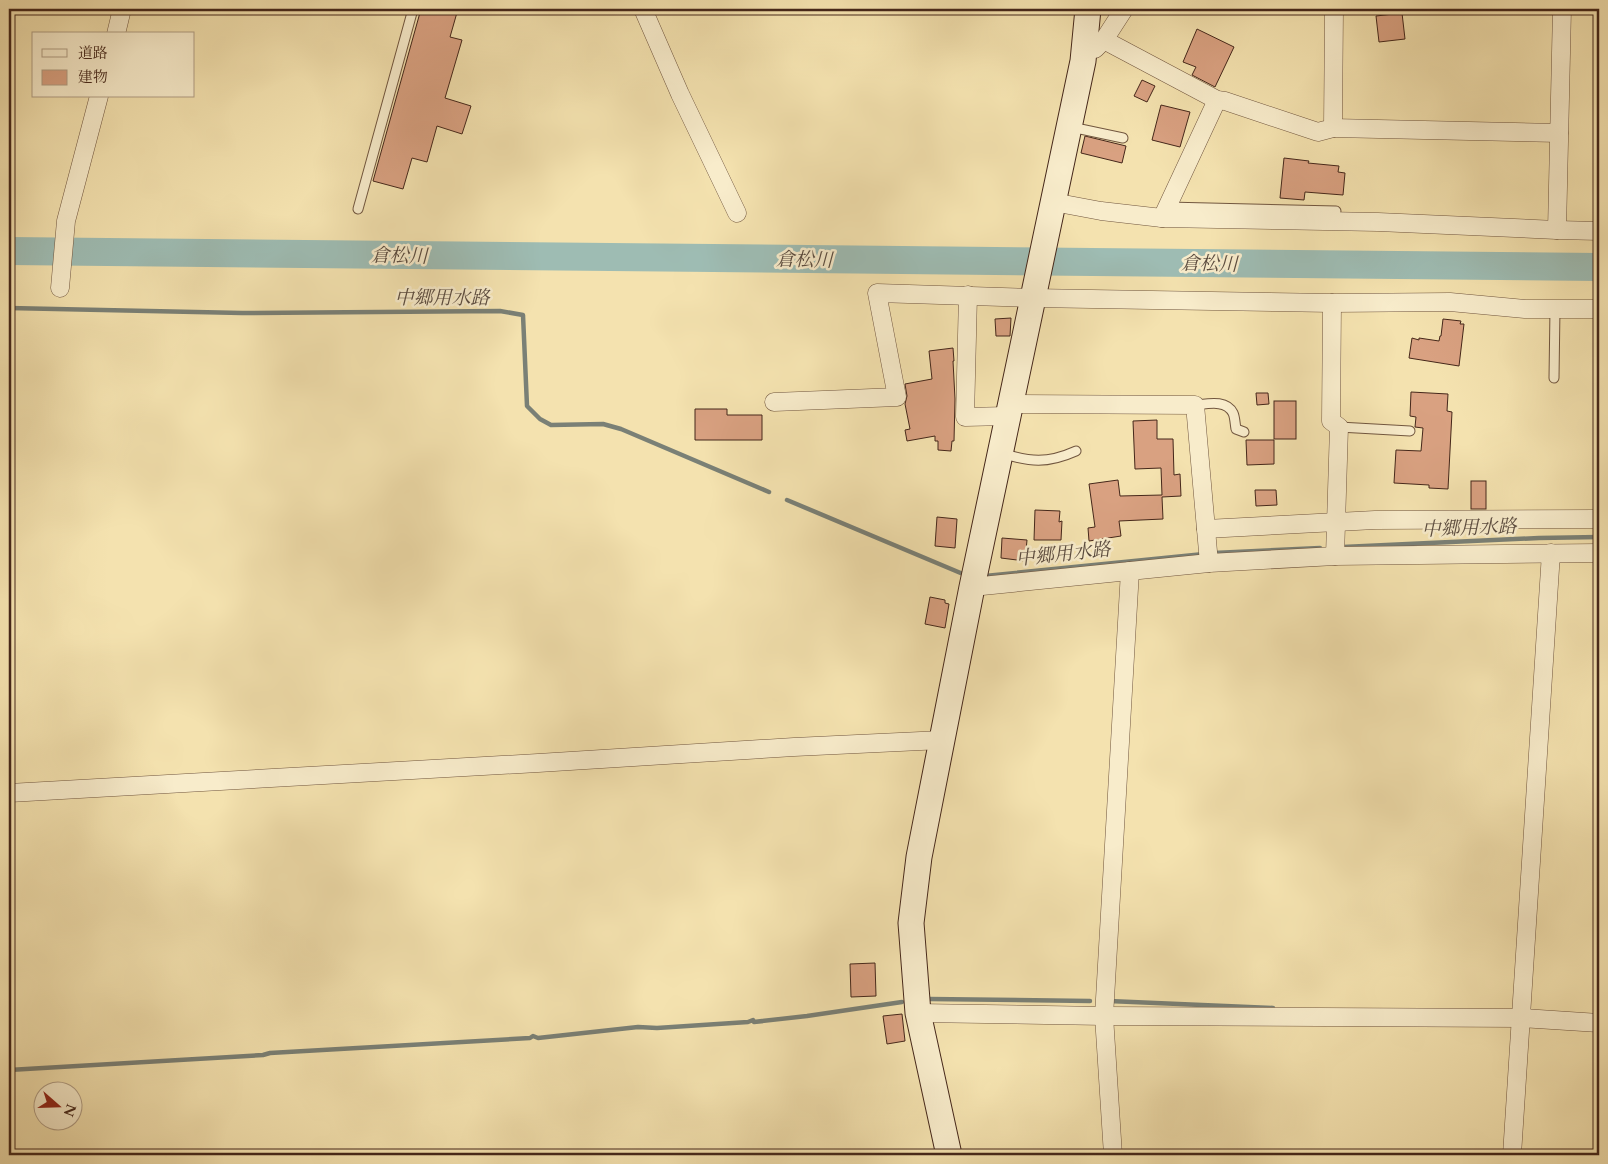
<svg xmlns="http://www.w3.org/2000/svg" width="1608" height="1164" viewBox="0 0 1608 1164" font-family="Cardo,'Noto Serif JP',serif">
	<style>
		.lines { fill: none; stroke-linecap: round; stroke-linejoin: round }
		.stream { stroke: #7a8076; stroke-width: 4.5 }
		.river { stroke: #9ebcb3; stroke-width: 28 }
		.building { fill: #d9a181; stroke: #45271a }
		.lane-casing { stroke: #71563f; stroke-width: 11 }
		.street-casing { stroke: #71563f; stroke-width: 19 }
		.secondary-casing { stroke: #45271a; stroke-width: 27 }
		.lane { stroke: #f8eccb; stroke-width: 9 }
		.street { stroke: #f8eccb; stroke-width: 18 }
		.secondary { stroke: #f8eccb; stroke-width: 25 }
		.labels { text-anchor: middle; stroke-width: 5; stroke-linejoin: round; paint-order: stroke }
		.water-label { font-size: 19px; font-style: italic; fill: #5b4c40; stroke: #f8eccb }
	</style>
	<rect width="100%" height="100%" fill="#f4e2af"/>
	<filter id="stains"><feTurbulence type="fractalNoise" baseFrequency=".004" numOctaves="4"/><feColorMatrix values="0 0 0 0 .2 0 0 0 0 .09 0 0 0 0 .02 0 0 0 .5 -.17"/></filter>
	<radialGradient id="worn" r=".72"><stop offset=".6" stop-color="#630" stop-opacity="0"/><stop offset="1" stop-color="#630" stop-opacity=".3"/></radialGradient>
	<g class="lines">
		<g class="stream">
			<polyline points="9,308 242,313 500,311 523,315 527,406 540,419 551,425 603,424 621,429 769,492"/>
			<polyline points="787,500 963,574"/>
			<polyline points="1343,547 1539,538 1599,537"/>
			<polyline points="1214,553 1320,548"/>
			<polyline points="985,576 1204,554"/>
			<polyline points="929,999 1090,1001"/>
			<polyline points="1109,1001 1273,1008"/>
			<polyline points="9,1070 263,1055 270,1053 530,1038 533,1036 538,1038 638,1027 657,1028 748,1022 753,1020 754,1022 807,1016 902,1002"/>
		</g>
		<polyline class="river" points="9,251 1599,267"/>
	</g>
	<g class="building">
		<polygon points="421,9 458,9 450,37 462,40 445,98 471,106 462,134 437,126 427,162 412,158 403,189 373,181"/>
		<polygon points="1402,13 1405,39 1379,42 1376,16"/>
		<polygon points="1197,29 1234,47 1215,87 1192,75 1196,67 1183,62"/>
		<polygon points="1142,80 1155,86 1147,102 1134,96"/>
		<polygon points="1161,105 1190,112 1180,147 1152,140"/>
		<polygon points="1085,136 1126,146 1122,163 1081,153"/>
		<polygon points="1284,158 1309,161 1308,163 1339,166 1338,172 1345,173 1343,195 1305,192 1304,200 1280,198"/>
		<polygon points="1011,318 1010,336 996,336 995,319"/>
		<polygon points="1443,319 1461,321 1460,324 1464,324 1459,366 1409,358 1412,338 1419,340 1419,338 1439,341 1440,336 1441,336"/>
		<polygon points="953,348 954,361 953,361 955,399 954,441 952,441 951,451 938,450 938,441 935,441 935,436 907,441 905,430 910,429 905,404 907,396 905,384 932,379 929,351"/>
		<polygon points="1411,392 1448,394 1447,411 1452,412 1448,489 1429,488 1429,485 1394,483 1396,450 1421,451 1423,428 1415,427 1416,417 1410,416"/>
		<polygon points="1256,393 1268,393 1269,404 1257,405"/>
		<rect x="1274" y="401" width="22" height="38"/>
		<polygon points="695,409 727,409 727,415 762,415 762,440 695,440"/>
		<polygon points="1157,420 1157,439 1173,439 1174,475 1180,474 1181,496 1162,497 1163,519 1119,521 1121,536 1089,541 1088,528 1095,527 1089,484 1118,480 1120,496 1162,495 1161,468 1135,469 1133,421"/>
		<polygon points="1246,440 1274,440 1274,464 1247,465"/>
		<rect x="1471" y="481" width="15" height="28"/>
		<polygon points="1255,490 1276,490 1277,505 1256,506"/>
		<polygon points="1035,510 1060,511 1059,522 1062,521 1061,540 1034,540"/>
		<polygon points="937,517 957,519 955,548 935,546"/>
		<polygon points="1002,538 1027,540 1025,561 1001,558"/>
		<polygon points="930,597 945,600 945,603 949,604 945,628 925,624"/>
		<polygon points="875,963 876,996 851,997 850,964"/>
		<polygon points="902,1014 905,1041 887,1044 883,1016"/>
	</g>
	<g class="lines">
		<g class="lane-casing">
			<g id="lane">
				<polyline points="1071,127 1123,138"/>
				<polyline points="1167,207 1336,211"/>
				<polyline points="358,209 413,9"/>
				<polyline points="1554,378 1555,309"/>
				<path d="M1195 405C1207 404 1226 399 1233 413 1235 417 1235 424 1236 429L1244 432"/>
				<polyline points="1339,427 1410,431"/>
				<path d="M1001 453C1030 462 1047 464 1076 451"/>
			</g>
		</g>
		<g class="street-casing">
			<g id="street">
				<polyline points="643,9 680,94 737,213"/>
				<polyline points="116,34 122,9"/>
				<polyline points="1104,40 1217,100 1225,101 1318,132 1333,128 1334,9"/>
				<polyline points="1095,49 1104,40 1124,9"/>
				<polyline points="1333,128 1559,133"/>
				<polyline points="1053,202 1101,211 1162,218 1378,222 1557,230 1599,231"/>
				<polyline points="1162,218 1217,100"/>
				<polyline points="1557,230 1562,9"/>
				<polyline points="60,288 66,221 99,96"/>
				<polyline points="968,295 965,417 1007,416"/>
				<polyline points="1332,303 1331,421 1339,427 1335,556"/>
				<polyline points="774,402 897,397 877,293 1032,298 1332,303 1450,302 1525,309 1599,309"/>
				<polyline points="1010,404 1195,405 1209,563"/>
				<polyline points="1206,529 1375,520 1599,519"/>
				<polyline points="972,587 1209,563 1335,556 1599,553"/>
				<polyline points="9,793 538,763 794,747 942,740"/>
				<polyline points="918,1013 1104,1016 1522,1018 1599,1023"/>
				<polyline points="1113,1155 1104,1016 1130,571"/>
				<polyline points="1512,1155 1551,553"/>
			</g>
		</g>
		<g class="secondary-casing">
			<polyline id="secondary" points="949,1155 918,1013 911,923 919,857 972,587 1083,61 1088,9"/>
		</g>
		<use href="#lane" class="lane"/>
		<use href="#street" class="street"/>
		<use href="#secondary" class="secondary"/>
	</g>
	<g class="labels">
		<g class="water-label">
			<text transform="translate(399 255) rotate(1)" y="7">倉松川</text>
			<text transform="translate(804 259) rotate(1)" y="7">倉松川</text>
			<text transform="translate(1209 263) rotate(1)" y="7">倉松川</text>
			<text x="442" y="304">中郷用水路</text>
			<text transform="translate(1469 527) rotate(-2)" y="7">中郷用水路</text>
			<text transform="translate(1063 553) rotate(-6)" y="7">中郷用水路</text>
		</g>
	</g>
	<rect width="1608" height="1164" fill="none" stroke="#f4e2af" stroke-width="30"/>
	<rect x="10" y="10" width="1588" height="1144" fill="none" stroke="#45271a" stroke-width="2.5"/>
	<rect x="15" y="15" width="1578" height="1134" fill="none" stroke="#45271a"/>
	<rect x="32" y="32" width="162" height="65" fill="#f8eccb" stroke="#b09d84"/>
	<rect x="42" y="49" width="25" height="8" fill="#f8eccb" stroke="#b09d84"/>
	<text x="78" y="58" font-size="15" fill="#45271a">道路</text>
	<rect x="42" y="70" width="25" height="15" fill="#d9a181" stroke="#b09d84"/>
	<text x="78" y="82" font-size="15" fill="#45271a">建物</text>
	<g transform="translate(58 1106) rotate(110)"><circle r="24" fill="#f8eccb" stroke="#b09d84"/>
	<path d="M0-4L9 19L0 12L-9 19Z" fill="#8f2418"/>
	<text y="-8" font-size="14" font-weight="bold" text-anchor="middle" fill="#45271a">N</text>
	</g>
	<rect width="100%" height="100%" filter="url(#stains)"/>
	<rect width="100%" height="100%" fill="url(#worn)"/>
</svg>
